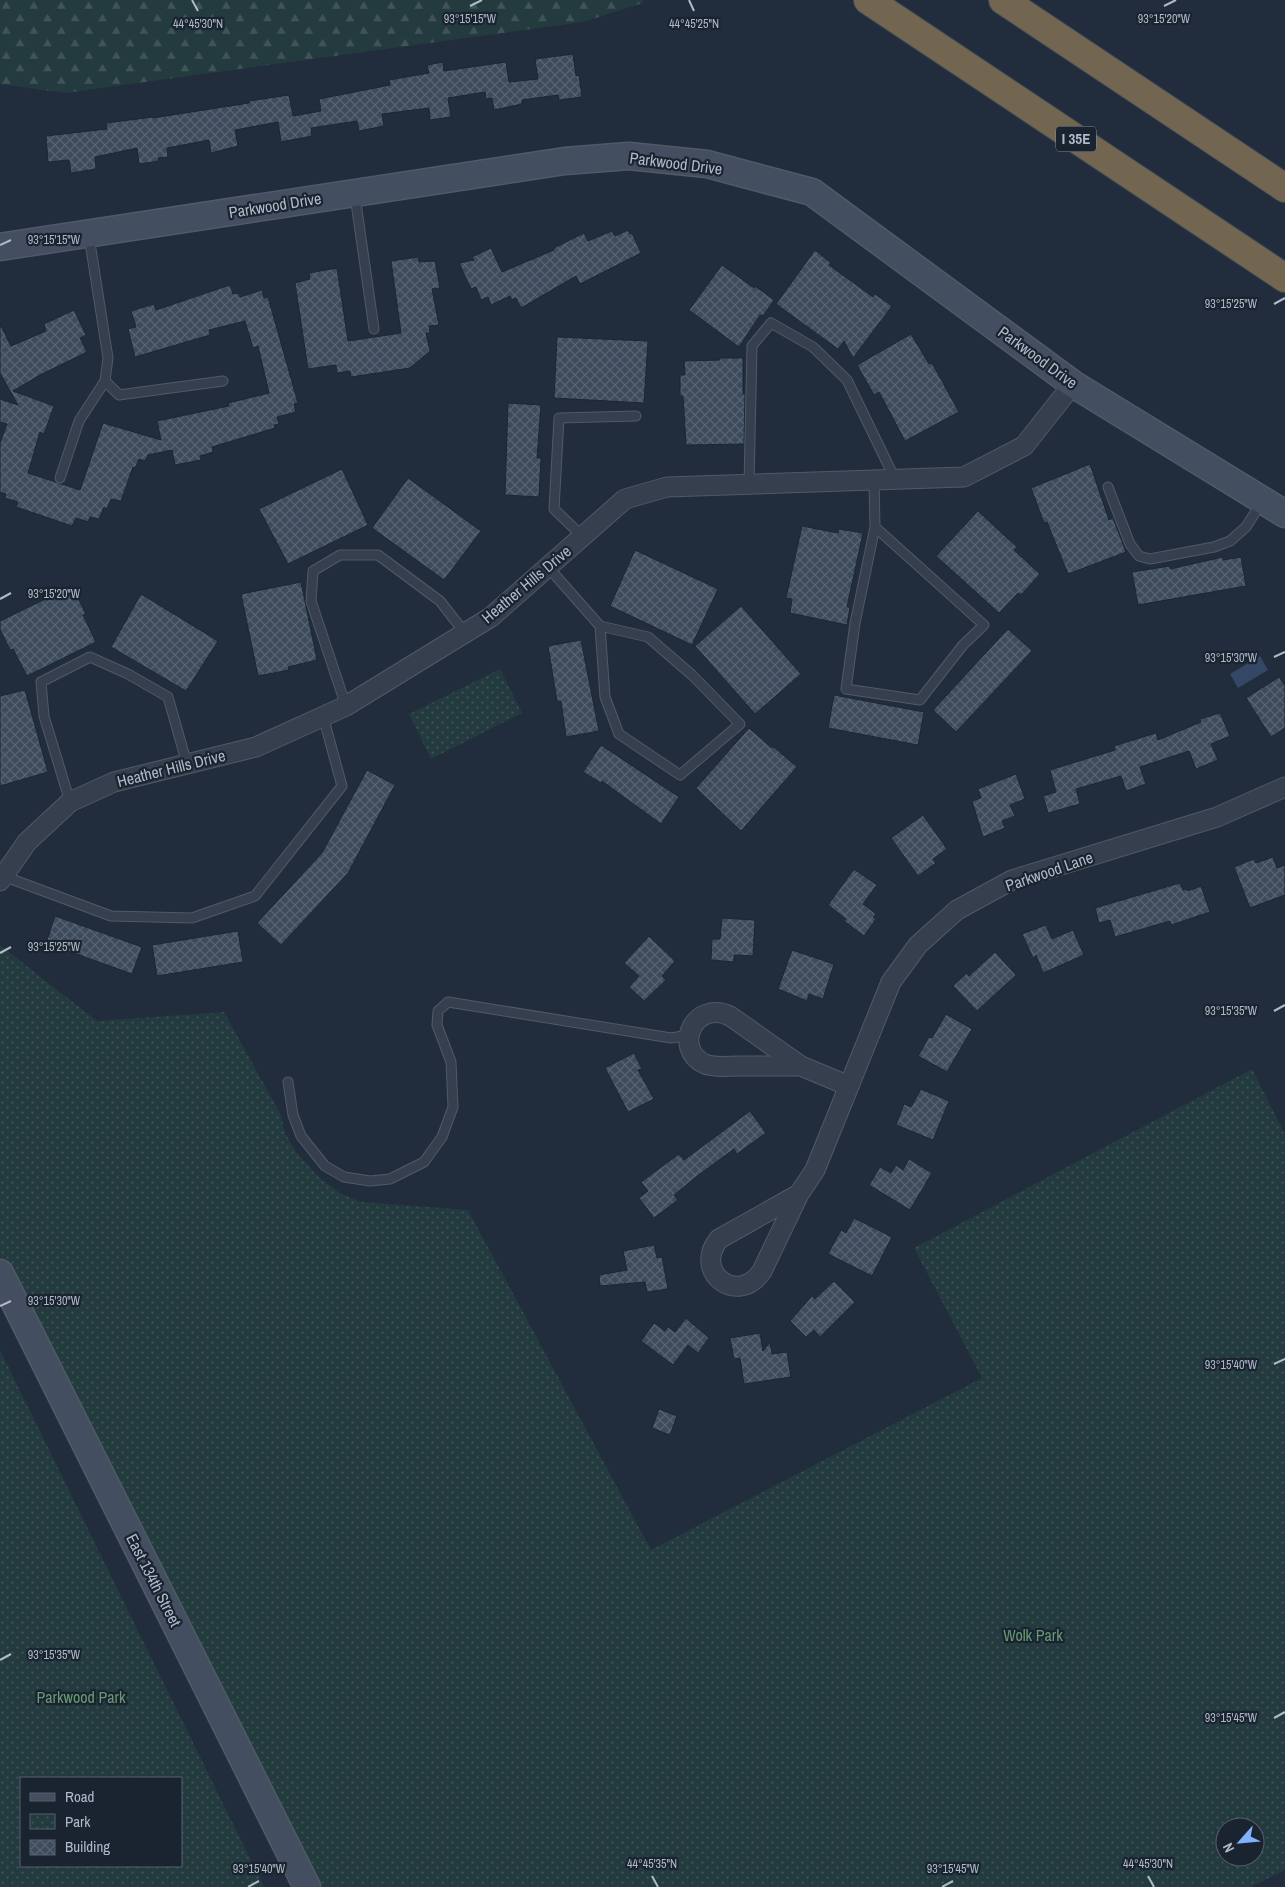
<svg xmlns="http://www.w3.org/2000/svg" width="1285" height="1887" viewBox="0 0 1285 1887" font-family="'Archivo Narrow',sans-serif">
	<style>
		.forest { fill: url(#forest-firs) }
		.park { fill: url(#park-dots); fill-rule: evenodd }
		.water { fill: #344865 }
		.building { fill: url(#building-cross-hatch); stroke: #1c2633 }
		.lines { fill: none; stroke-linecap: round; stroke-linejoin: round }
		.lane-casing { stroke: #505a67; stroke-width: 11 }
		.street-casing { stroke: #505a67; stroke-width: 21 }
		.secondary-casing { stroke: #505a67; stroke-width: 29 }
		.highway-casing { stroke: #404a57; stroke-width: 30 }
		.lane { stroke: #353f4d; stroke-width: 9 }
		.street { stroke: #353f4d; stroke-width: 19 }
		.secondary { stroke: #434e60; stroke-width: 26 }
		.highway { stroke: #736651; stroke-width: 28 }
		.ticks { fill: none; stroke: #b0bac8; stroke-width: 2 }
		.labels { text-anchor: middle; stroke-width: 4.5; stroke-linejoin: round; paint-order: stroke }
		.shield { fill: #1a2431; stroke: #838d9b; stroke-width: 1 }
		.shield-label { font-size: 15px; font-weight: bold; fill: #b0bac8 }
		.street-label { font-size: 16px; fill: #b0bac8; stroke: #1a2431 }
		.park-label { font-size: 16px; fill: #669b72; stroke: #1a2431 }
		.ticks-label { font-size: 12px; text-anchor: middle; fill: #b0bac8; stroke: #1a2431; stroke-width: 4.5; stroke-linejoin: round; paint-order: stroke }
	</style>
	<defs>
		<pattern id="forest-firs" width="22" height="20" patternUnits="userSpaceOnUse" patternTransform="scale(1.25)"><rect width="22" height="20" fill="#233a3e"/><path d="M5 1l3.5 6h-7zM16 11l3.5 6h-7z" fill="#405458"/></pattern>
		<pattern id="park-dots" width="8" height="8" patternUnits="userSpaceOnUse" patternTransform="scale(1.25)"><rect width="8" height="8" fill="#233a3e"/><path d="M2 2h.1M6 6h.1" fill="none" stroke="#405458" stroke-width="1.8" stroke-linecap="round"/></pattern>
		<pattern id="building-cross-hatch" width="8" height="8" patternUnits="userSpaceOnUse" patternTransform="scale(1.25)"><rect width="8" height="8" fill="#3d4b5c"/><path d="M0 0l8 8M0 8l8-8" fill="none" stroke="#566372"/></pattern>
	</defs>
	<rect width="100%" height="100%" fill="#212d3d"/>
	<polygon class="forest" points="0,0 643,0 643,3 583,22 65,93 0,84"/>
	<g class="park">
		<polygon points="500,669 522,713 431,759 409,714"/>
		<path d="M0 945 97 1021 224 1012 281 1115 285 1133 296 1152 322 1180 340 1193 361 1202 468 1210 651 1550 982 1378 914 1248 1252 1069 1285 1134V1870L1251 1887H307L0 1273ZM1225 1827H1255V1857H1225Z"/>
		<path d="M0 1350 264 1887H0ZM181 1778V1866H21V1778Z"/>
	</g>
	<polygon class="water" points="1260,656 1268,670 1238,688 1230,674"/>
	<g class="building">
		<polygon points="573,54 576,76 579,75 582,97 559,100 558,95 522,100 522,104 494,110 492,98 486,99 485,92 448,98 451,117 430,120 429,108 382,114 384,126 359,131 357,121 311,128 312,136 281,142 278,122 235,130 238,146 211,153 209,140 167,148 168,157 158,158 159,161 139,164 137,148 95,157 96,169 71,173 69,160 48,162 46,136 107,129 106,123 153,117 153,118 249,103 249,101 289,95 293,116 321,111 319,99 390,85 389,80 429,73 427,65 443,62 444,71 506,62 509,82 538,79 535,59"/>
		<polygon points="628,230 630,234 632,233 641,253 580,284 576,276 521,308 516,298 512,300 510,296 491,305 488,297 481,300 476,287 471,289 459,263 474,260 472,257 491,248 502,272 554,250 554,248 584,233 588,241 612,231 615,236"/>
		<polygon points="815,250 831,263 829,265 873,297 875,294 892,306 853,358 844,341 838,349 776,304"/>
		<polygon points="418,257 419,262 435,261 440,288 432,289 439,325 429,326 430,333 426,333 430,351 410,368 351,377 350,371 337,373 336,365 308,369 295,283 310,279 309,273 337,268 348,341 401,333 391,261"/>
		<polygon points="722,265 754,288 755,286 774,300 763,316 760,315 739,347 689,310"/>
		<polygon points="230,285 233,294 239,293 240,297 262,290 264,298 268,297 298,403 294,404 296,412 277,417 279,424 274,425 275,428 212,447 213,452 200,456 201,460 175,465 172,450 148,455 145,461 139,459 135,468 133,467 121,501 111,499 107,509 104,507 99,519 90,517 88,522 76,518 72,526 16,507 18,502 5,498 6,494 0,492 0,443 7,424 0,422 0,399 18,405 0,373 0,324 11,346 46,331 44,324 74,310 86,335 80,338 87,352 40,375 13,391 54,406 44,434 40,432 28,473 80,490 103,423 161,440 157,421 229,406 228,403 269,393 258,346 253,348 245,321 209,330 210,335 135,357 128,329 136,327 131,311 154,304 156,310"/>
		<polygon points="911,334 929,364 932,363 959,412 905,441 879,392 874,395 857,365"/>
		<polygon points="557,337 648,341 644,403 554,398"/>
		<polygon points="720,358 743,358 743,394 745,394 744,444 686,445 683,396 680,396 680,375 685,375 684,361 720,360"/>
		<polygon points="508,403 541,405 537,458 541,458 539,497 505,495"/>
		<polygon points="1090,464 1109,520 1113,518 1126,552 1068,574 1047,522 1044,523 1031,488"/>
		<polygon points="342,469 368,525 288,564 259,509"/>
		<polygon points="408,478 481,531 444,580 372,528"/>
		<polygon points="978,511 1017,547 1014,550 1040,574 1021,595 1018,593 999,613 936,556"/>
		<polygon points="802,526 838,533 839,529 863,533 847,607 850,607 847,625 790,613 792,599 786,598"/>
		<polygon points="635,550 718,589 692,645 610,606"/>
		<polygon points="1223,557 1223,560 1241,557 1246,586 1138,605 1132,572 1170,566 1170,569"/>
		<polygon points="301,582 317,660 288,667 289,670 258,676 241,594"/>
		<polygon points="72,586 86,614 83,615 96,642 27,676 13,649 10,650 0,629 0,621"/>
		<polygon points="141,594 218,641 186,691 111,647"/>
		<polygon points="741,606 801,674 755,714 695,646"/>
		<polygon points="1008,629 1032,651 956,732 933,710"/>
		<polygon points="581,640 599,731 566,737 561,701 557,701 548,646"/>
		<polygon points="1279,677 1285,686 1285,728 1271,737 1246,698"/>
		<polygon points="25,690 48,772 0,786 0,696"/>
		<polygon points="834,695 924,712 918,745 828,728"/>
		<polygon points="1220,713 1230,736 1211,744 1218,760 1196,769 1189,751 1140,767 1146,784 1126,791 1121,776 1076,789 1080,804 1048,813 1043,796 1056,792 1050,770 1115,750 1114,746 1156,733 1158,740 1201,722 1200,719"/>
		<polygon points="749,728 772,748 774,747 797,767 741,831 696,788"/>
		<polygon points="601,745 679,797 661,824 602,781 601,783 583,772"/>
		<polygon points="367,770 395,785 348,873 281,945 257,923 322,853"/>
		<polygon points="1016,774 1025,799 1010,805 1015,816 1002,821 1005,828 983,837 972,801 981,798 978,789"/>
		<polygon points="923,815 947,849 933,859 936,863 918,876 891,838"/>
		<polygon points="1273,857 1277,868 1285,865 1285,895 1250,908 1234,867 1254,859 1256,863"/>
		<polygon points="854,869 877,885 863,904 876,914 873,917 876,919 864,936 844,921 846,919 828,905"/>
		<polygon points="1180,883 1183,890 1187,889 1188,891 1201,886 1210,912 1171,925 1170,921 1115,937 1110,920 1099,923 1095,908"/>
		<polygon points="55,916 142,947 132,974 46,943"/>
		<polygon points="722,918 755,920 753,956 734,955 734,962 711,960 712,939 720,939"/>
		<polygon points="1046,925 1052,939 1073,930 1084,955 1043,973 1036,955 1033,958 1022,934"/>
		<polygon points="238,931 243,962 157,976 152,945"/>
		<polygon points="649,936 675,961 662,976 666,980 644,1001 629,987 639,976 624,963"/>
		<polygon points="792,950 834,964 823,999 809,994 807,1001 778,989"/>
		<polygon points="995,952 1016,975 977,1011 953,986 967,973 969,976"/>
		<polygon points="946,1014 972,1029 947,1072 918,1056 929,1037 932,1038"/>
		<polygon points="634,1053 642,1069 638,1070 654,1099 628,1112 605,1068"/>
		<polygon points="921,1089 949,1101 933,1140 896,1125 904,1104 911,1107"/>
		<polygon points="750,1111 766,1133 737,1154 734,1149 696,1177 674,1195 678,1200 654,1218 639,1198 648,1191 641,1182 679,1154 684,1160"/>
		<polygon points="909,1159 932,1173 910,1210 869,1185 880,1167 891,1173 896,1165 903,1170"/>
		<polygon points="854,1218 892,1237 872,1276 828,1254 841,1230 846,1233"/>
		<polygon points="654,1245 657,1258 662,1257 668,1289 647,1292 645,1282 600,1286 599,1275 627,1270 623,1251"/>
		<polygon points="834,1281 855,1302 820,1337 814,1330 806,1337 790,1321 812,1296 815,1299"/>
		<polygon points="686,1318 709,1338 698,1353 688,1345 673,1365 641,1341 654,1323 665,1331 668,1327 675,1332"/>
		<polygon points="760,1333 763,1351 770,1342 772,1354 787,1352 791,1377 744,1384 740,1358 734,1359 730,1338"/>
		<polygon points="659,1409 677,1416 670,1435 652,1428"/>
	</g>
	<g class="lines">
		<g class="lane-casing">
			<g id="lane">
				<polyline points="355,196 374,329"/>
				<polyline points="89,236 108,358 105,381 119,395 223,381"/>
				<polyline points="60,478 79,421 105,381"/>
				<polyline points="874,480 875,527 855,623 846,689 920,700 963,645 984,625 875,527"/>
				<polyline points="749,484 752,346 771,323 813,347 847,380 895,479"/>
				<polyline points="1108,487 1130,544 1139,556 1150,559 1214,547 1230,541 1246,527 1261,503"/>
				<polyline points="582,536 554,509 559,418 636,416"/>
				<polyline points="548,567 600,626 605,697 619,734 680,775 740,724 692,675 648,637 600,626"/>
				<polyline points="346,706 311,601 313,571 340,555 378,555 440,601 465,633"/>
				<polyline points="70,802 44,716 41,682 90,657 128,674 168,697 187,764"/>
				<polyline points="3,876 111,916 192,918 255,896 342,786 323,716"/>
				<polyline points="288,1082 293,1115 301,1136 325,1166 344,1177 370,1181 390,1179 424,1162 442,1137 453,1107 451,1062 437,1025 438,1011 448,1002 671,1038 689,1035"/>
			</g>
		</g>
		<g class="street-casing">
			<g id="street">
				<polyline points="0,881 27,842 70,802 114,782 256,747 346,706 491,617 625,499 667,487 964,477 1024,446 1073,384"/>
				<path d="M801 1066C781 1066 760 1066 739 1066 728 1066 715 1068 705 1064 672 1049 694 999 730 1016L801 1066 849 1086"/>
				<path d="M799 1194 719 1239C692 1272 738 1307 762 1271L799 1194 815 1170 891 982 918 945 957 910 1012 880 1217 817 1285 787"/>
			</g>
		</g>
		<g class="secondary-casing">
			<g id="secondary">
				<polyline points="0,247 565,161 629,156 707,164 812,192 1073,384 1285,514"/>
				<polyline points="0,1273 307,1887"/>
			</g>
		</g>
		<g class="highway-casing">
			<g id="highway">
				<polyline points="868,0 1285,278"/>
				<polyline points="1003,0 1285,188"/>
			</g>
		</g>
		<use href="#lane" class="lane"/>
		<use href="#street" class="street"/>
		<use href="#secondary" class="secondary"/>
		<use href="#highway" class="highway"/>
	</g>
	<path class="ticks" d="M192 0 198 11M689 0 694 11M470 6 482 0M1164 6 1176 0M0 245 11 240M1274 304 1285 298M0 599 11 593M1274 657 1285 652M0 953 11 947M1274 1011 1285 1005M0 1306 11 1301M1274 1364 1285 1359M0 1660 11 1654M1274 1718 1285 1712M652 1876 658 1887M1148 1876 1154 1887M248 1887 259 1881M942 1887 953 1881"/>
	<g class="labels">
		<rect class="shield" x="1056" y="126.5" width="40" height="25" rx="4"/>
		<g class="shield-label">
			<text x="1076" y="144">I 35E</text>
		</g>
		<g class="street-label">
			<text transform="translate(676 163) rotate(7)" y="6">Parkwood Drive</text>
			<text transform="translate(275 205) rotate(-9)" y="6">Parkwood Drive</text>
			<text transform="translate(1038 357) rotate(36)" y="6">Parkwood Drive</text>
			<text transform="translate(526 584) rotate(-40)" y="6">Heather Hills Drive</text>
			<text transform="translate(171 768) rotate(-14)" y="6">Heather Hills Drive</text>
			<text transform="translate(1049 871) rotate(-19)" y="6">Parkwood Lane</text>
			<text transform="translate(154 1580) rotate(63)" y="6">East 134th Street</text>
		</g>
		<g class="park-label">
			<text x="1033" y="1641">Wolk Park</text>
			<text x="81" y="1703">Parkwood Park</text>
		</g>
	</g>
	<g class="ticks-label">
		<text x="470" y="23">93°15'15"W</text>
		<text x="1164" y="23">93°15'20"W</text>
		<text x="198" y="28">44°45'30"N</text>
		<text x="694" y="28">44°45'25"N</text>
		<text x="54" y="244">93°15'15"W</text>
		<text x="1231" y="308">93°15'25"W</text>
		<text x="54" y="598">93°15'20"W</text>
		<text x="1231" y="662">93°15'30"W</text>
		<text x="54" y="951">93°15'25"W</text>
		<text x="1231" y="1015">93°15'35"W</text>
		<text x="54" y="1305">93°15'30"W</text>
		<text x="1231" y="1369">93°15'40"W</text>
		<text x="54" y="1659">93°15'35"W</text>
		<text x="1231" y="1722">93°15'45"W</text>
		<text x="652" y="1868">44°45'35"N</text>
		<text x="1148" y="1868">44°45'30"N</text>
		<text x="259" y="1873">93°15'40"W</text>
		<text x="953" y="1873">93°15'45"W</text>
	</g>
	<rect x="20" y="1777" width="162" height="90" fill="#1a2431" stroke="#56606d"/>
	<rect x="30" y="1793" width="25" height="8" fill="#434e60" stroke="#56606d"/>
	<text x="65" y="1802" font-size="15" fill="#b0bac8">Road</text>
	<rect x="30" y="1814" width="25" height="15" fill="url(#park-dots)" stroke="#56606d"/>
	<text x="65" y="1827" font-size="15" fill="#b0bac8">Park</text>
	<rect x="30" y="1840" width="25" height="15" fill="url(#building-cross-hatch)" stroke="#56606d"/>
	<text x="65" y="1852" font-size="15" fill="#b0bac8">Building</text>
	<g transform="translate(1240 1842) rotate(243)"><circle r="24" fill="#1a2431" stroke="#56606d"/>
	<path d="M0-4L9 19L0 12L-9 19Z" fill="#80b0fe"/>
	<text y="-8" font-size="14" font-weight="bold" text-anchor="middle" fill="#b0bac8">N</text>
	</g>
</svg>
